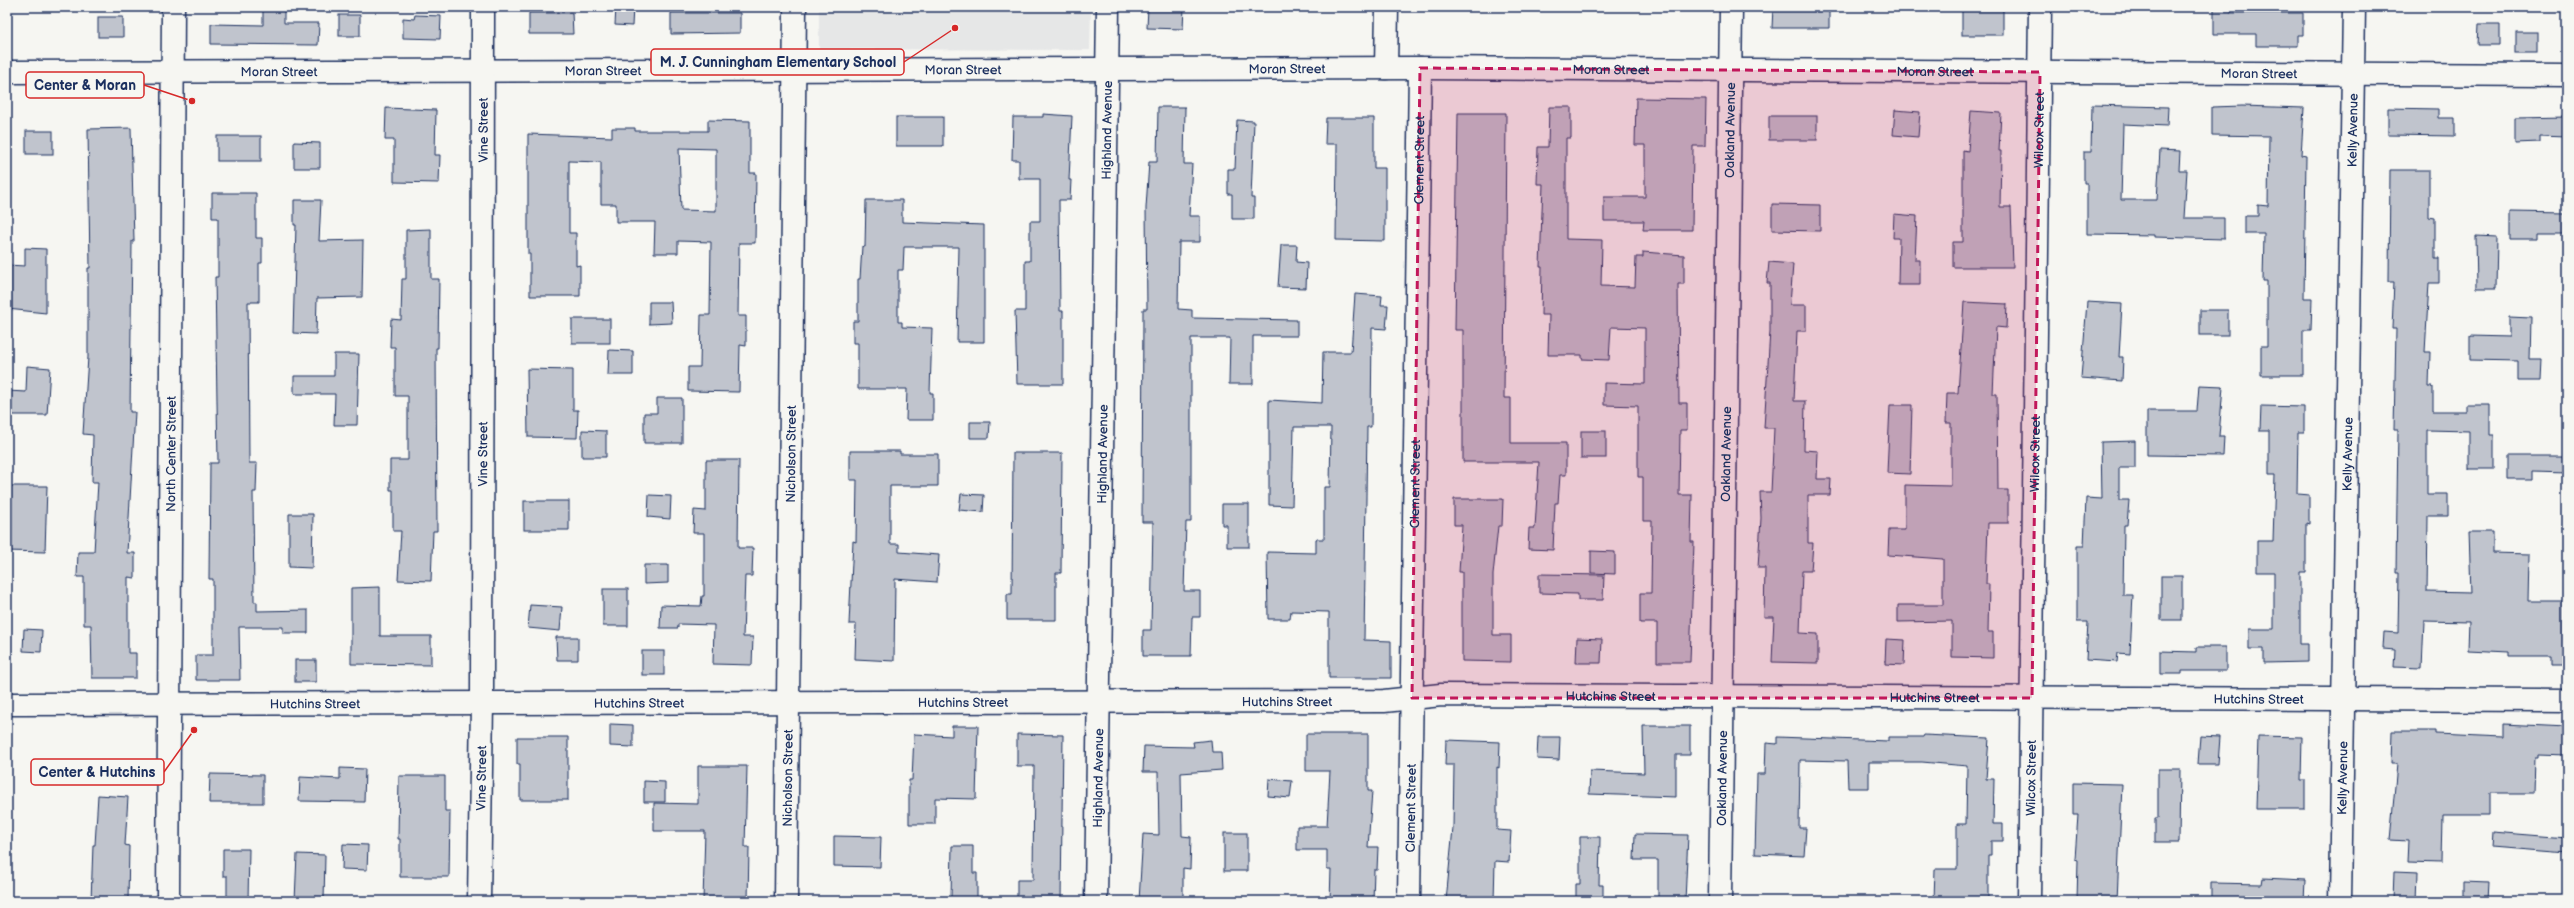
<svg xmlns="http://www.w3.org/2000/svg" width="2574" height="908" viewBox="0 0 2574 908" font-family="'Balsamiq Sans',sans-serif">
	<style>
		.built { fill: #e6e7e7 }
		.building { fill: #c0c4cd; stroke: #1b2f5e; fill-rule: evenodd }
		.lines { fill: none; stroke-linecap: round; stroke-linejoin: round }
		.minor-casing { stroke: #1b2f5e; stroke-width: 25 }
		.minor { stroke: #f6f6f2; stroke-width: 22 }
		.marked { fill: #c2185b; fill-opacity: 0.2; stroke: #c2185b; stroke-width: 3; stroke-dasharray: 8 5; stroke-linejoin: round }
		.labels { text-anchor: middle; stroke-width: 3.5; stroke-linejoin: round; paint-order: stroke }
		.street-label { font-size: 13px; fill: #1b2f5e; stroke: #f6f6f2 }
		.leader { fill: none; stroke: #d62828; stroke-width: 1.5 }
		.callout-dot { fill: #d62828; stroke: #f6f6f2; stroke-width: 1.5 }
		.callout { fill: #f6f6f2; stroke: #d62828; stroke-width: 1.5 }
		.callout-label { font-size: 14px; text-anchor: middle; font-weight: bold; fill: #1b2f5e }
	</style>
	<rect width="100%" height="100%" fill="#f6f6f2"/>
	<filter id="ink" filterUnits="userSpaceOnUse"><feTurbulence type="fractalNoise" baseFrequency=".025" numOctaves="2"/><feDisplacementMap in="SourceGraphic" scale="8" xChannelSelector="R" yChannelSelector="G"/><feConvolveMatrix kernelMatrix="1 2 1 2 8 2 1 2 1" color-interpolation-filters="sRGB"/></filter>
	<g filter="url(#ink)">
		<polygon class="built" points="819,7 1091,7 1090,50 819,49"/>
		<g class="building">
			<polygon points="263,7 284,7 284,23 319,23 318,45 211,44 211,24 263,25"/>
			<polygon points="616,7 633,7 632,26 615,25"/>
			<polygon points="1148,7 1184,7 1183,29 1147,28"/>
			<polygon points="1773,7 1829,7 1829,28 1772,28"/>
			<polygon points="2214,7 2232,7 2231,13 2303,13 2303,35 2298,35 2298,46 2256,46 2256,34 2214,34"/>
			<rect x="1962" y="9" width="41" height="26"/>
			<polygon points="529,13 572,13 573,34 529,34"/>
			<polygon points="671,13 740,13 740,33 671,34"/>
			<rect x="339" y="15" width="21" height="21"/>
			<polygon points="415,15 441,16 440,39 403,38 403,18 414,19"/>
			<rect x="98" y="17" width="25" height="20"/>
			<polygon points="2479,24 2500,24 2500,45 2478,45"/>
			<rect x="2516" y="32" width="21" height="21"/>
			<polygon points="1636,98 1706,99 1705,146 1693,146 1692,230 1643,230 1644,221 1604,221 1604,197 1645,197 1645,145 1635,145"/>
			<polygon points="2092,105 2168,107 2167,126 2123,124 2121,200 2157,200 2160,150 2180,151 2179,170 2187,170 2184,218 2224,218 2224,239 2154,237 2154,235 2087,234 2087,183 2084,183 2084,152 2091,152"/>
			<polygon points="2242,106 2304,108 2301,155 2306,156 2304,298 2312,298 2311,330 2303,330 2303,375 2261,375 2261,346 2267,346 2267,281 2263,281 2264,234 2245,234 2245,216 2258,216 2258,205 2268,206 2269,136 2212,135 2212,107"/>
			<polygon points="1158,107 1185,107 1184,164 1192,164 1189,216 1200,216 1200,242 1179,242 1178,309 1192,310 1192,318 1297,320 1297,336 1253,336 1253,384 1229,384 1230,338 1191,338 1191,522 1186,522 1184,591 1200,591 1200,617 1192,617 1191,656 1143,656 1143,630 1151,630 1153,522 1142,522 1143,309 1147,309 1146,208 1149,162 1157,162"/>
			<polygon points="1549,107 1571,107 1571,138 1566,138 1566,239 1602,240 1601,286 1635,287 1636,257 1643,257 1643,252 1684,255 1684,284 1678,284 1679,403 1687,403 1687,430 1680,430 1679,495 1692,495 1691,542 1694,542 1690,662 1657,662 1657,623 1640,623 1640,593 1651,593 1652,521 1643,521 1643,477 1638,477 1638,406 1604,405 1604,383 1645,384 1645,328 1611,327 1609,360 1582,359 1582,355 1548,355 1549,315 1541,315 1542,267 1540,267 1543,184 1537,184 1538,147 1548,147"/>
			<polygon points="386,108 436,110 435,155 440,155 439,183 394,182 394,140 385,140"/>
			<polygon points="2388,108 2438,109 2438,118 2455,118 2455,136 2388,135"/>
			<polygon points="1895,110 1920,112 1918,137 1893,135"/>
			<polygon points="1971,111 2001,113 1999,151 2001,151 2000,207 2011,207 2013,267 1953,267 1953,242 1963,242 1963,150 1968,151"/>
			<polygon points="1458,113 1506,113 1504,398 1511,398 1511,443 1566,443 1566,475 1560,475 1558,503 1555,503 1553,550 1528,549 1529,528 1535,528 1539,462 1463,462 1463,330 1455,330"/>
			<polygon points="1043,114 1072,116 1069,180 1071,180 1070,200 1059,200 1060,311 1063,311 1063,384 1017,384 1015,311 1025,311 1025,261 1030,261 1030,221 1040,221 1040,179 1019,179 1019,160 1012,160 1013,117 1043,117"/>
			<rect x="1769" y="116" width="48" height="24"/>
			<rect x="896" y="117" width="47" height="29"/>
			<polygon points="2567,117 2567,137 2540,136 2540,142 2515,143 2515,118"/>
			<polygon points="1326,118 1374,118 1374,168 1385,168 1385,241 1336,240 1337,144 1325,144"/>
			<path d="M708 120 750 121V173H756L755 243H739L738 316H746V346L740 345 739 392 688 391V367H700L701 315H710L711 242 678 241V253H654L655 222H616V204H601V162L569 161V233H576V266L580 265V296H530V254H528V134L612 137V128H635V131H708ZM679 148 716 149V211L681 210Z"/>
			<polygon points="1237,120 1254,121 1251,198 1254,198 1254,219 1232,219 1232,194 1228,194 1228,169 1235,169"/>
			<polygon points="131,128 134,241 132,241 130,412 135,412 127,553 135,553 135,578 128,577 128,653 136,653 136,678 92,678 91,625 84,625 84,577 77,577 78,552 94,552 98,482 92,482 93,435 83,434 88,357 88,268 90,268 88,129"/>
			<rect x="26" y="131" width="27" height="23"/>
			<rect x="217" y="136" width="44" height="25"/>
			<polygon points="294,142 320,143 320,168 294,168"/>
			<polygon points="2390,170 2429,170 2429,217 2435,218 2435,258 2439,258 2439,283 2429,283 2425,352 2430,352 2429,387 2433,387 2433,411 2466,411 2466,405 2490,405 2490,435 2494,435 2494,469 2469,469 2469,431 2427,430 2427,494 2448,494 2448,516 2428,516 2427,592 2471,593 2469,532 2492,532 2492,553 2530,554 2529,601 2567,601 2567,665 2550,665 2550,656 2509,656 2509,652 2468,650 2469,622 2424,621 2422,668 2394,667 2395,650 2383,649 2384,632 2398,633 2399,573 2396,573 2398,430 2394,430 2396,329 2392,329 2394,282 2389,282"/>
			<polygon points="212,193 256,193 256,238 262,238 262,263 259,263 259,302 248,302 249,463 257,463 256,492 253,492 254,602 257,602 257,611 308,610 308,633 283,633 283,627 239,627 240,680 196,680 196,655 213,655 213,579 209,579 210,463 218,463 215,277 218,277 218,218 212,218"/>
			<polygon points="294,200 321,200 319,241 363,240 362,297 317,298 316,334 293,333 296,225 294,225"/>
			<polygon points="866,200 902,200 902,222 984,225 984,342 957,342 959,247 904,247 903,270 898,270 898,322 902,322 902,327 932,328 930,393 933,393 933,420 906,420 907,389 858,389 858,343 853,343 853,321 858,321 858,279 860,279 862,246 865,247"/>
			<polygon points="1772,204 1820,205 1820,231 1772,230"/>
			<polygon points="2511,211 2567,212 2567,233 2537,233 2537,239 2511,239"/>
			<polygon points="1894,214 1917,216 1915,260 1920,260 1920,285 1898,285 1899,238 1893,238"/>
			<polygon points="431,229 431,279 439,279 438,348 436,348 437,531 433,531 431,581 398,580 401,531 393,531 393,490 390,490 390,460 408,460 408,396 395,396 395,347 390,347 391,319 401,320 402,279 406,279 406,230"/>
			<polygon points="2476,236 2497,237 2496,288 2477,288"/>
			<polygon points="1281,245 1297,245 1296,262 1307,263 1306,288 1278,287"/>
			<polygon points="25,248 46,249 46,313 7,309 7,265 25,266"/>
			<polygon points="1769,262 1793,264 1790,305 1806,305 1806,331 1797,331 1794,401 1805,401 1804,450 1818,451 1817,479 1831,479 1830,495 1808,495 1808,543 1813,543 1811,571 1802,571 1800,633 1818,634 1818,663 1772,662 1774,617 1764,617 1765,568 1758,568 1761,518 1760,492 1771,492 1774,428 1764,428 1770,331 1770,283 1767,283"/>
			<polygon points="1355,294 1382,296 1381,305 1388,305 1386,329 1372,328 1371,427 1367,427 1364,640 1391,641 1391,678 1329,678 1329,612 1291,611 1290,619 1268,619 1267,552 1316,553 1316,539 1324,539 1324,487 1330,487 1331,427 1294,427 1292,506 1269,505 1269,400 1322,403 1323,352 1351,352"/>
			<polygon points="649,302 671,302 672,323 649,324"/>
			<polygon points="1964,302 2007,304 2006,328 1996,327 1993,394 1997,394 1998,490 2008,490 2008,523 1988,523 1986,584 1989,584 1988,632 1993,632 1993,658 1952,657 1952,621 1898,622 1898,605 1943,605 1943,559 1888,555 1889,530 1905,530 1905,485 1951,486 1951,423 1946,423 1947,393 1958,393"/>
			<polygon points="2087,302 2122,304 2119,357 2123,357 2122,381 2081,378"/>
			<rect x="2200" y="310" width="28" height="25"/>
			<polygon points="2509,317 2531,318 2530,359 2542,359 2541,381 2518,381 2518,361 2470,360 2470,336 2509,337"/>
			<rect x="572" y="319" width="38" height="24"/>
			<polygon points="609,350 633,351 633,375 608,375"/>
			<polygon points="334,354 359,354 357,425 334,425 335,394 294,394 294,376 334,376"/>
			<polygon points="27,366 50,368 47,415 7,415 7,391 26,392"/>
			<polygon points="527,369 573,370 573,410 578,410 577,438 528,437"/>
			<polygon points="2199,385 2223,386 2219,436 2224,436 2223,456 2147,455 2147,411 2197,411"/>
			<polygon points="657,398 682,398 682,443 644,443 644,413 657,413"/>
			<polygon points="1890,405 1912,405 1910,474 1887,473"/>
			<polygon points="2261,406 2304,407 2304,432 2298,432 2297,494 2309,495 2309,524 2306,523 2306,572 2300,572 2300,644 2308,644 2308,662 2264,663 2264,649 2249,649 2249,629 2274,629 2274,572 2257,572 2257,541 2273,541 2275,475 2269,475 2269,431 2260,431"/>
			<polygon points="970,422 990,422 989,438 970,438"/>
			<polygon points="582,430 606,431 606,457 582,457"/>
			<rect x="1581" y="431" width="25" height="27"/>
			<polygon points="2135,441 2135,468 2119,468 2119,500 2129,500 2127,525 2124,525 2123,595 2133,595 2130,654 2118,653 2117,662 2086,660 2088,622 2077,622 2077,546 2084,546 2086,498 2102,499 2101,442"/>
			<polygon points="850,451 900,451 900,454 938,454 938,486 890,486 890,544 899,544 899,552 939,555 937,582 895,579 894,661 855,659 856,624 849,624 853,541 856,542 857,480 850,480"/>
			<polygon points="1013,453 1062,453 1061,573 1056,573 1056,620 1007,620 1007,594 1012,594"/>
			<polygon points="2508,456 2567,456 2567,472 2531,471 2531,479 2508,479"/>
			<polygon points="706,460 739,460 738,548 753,548 752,576 745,576 743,637 753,637 752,665 713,664 714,625 678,624 678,628 660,628 661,605 701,606 702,596 704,596 704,533 693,533 694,510 706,511"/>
			<polygon points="7,486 47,486 45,552 7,551"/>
			<polygon points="961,494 984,495 983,512 959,510"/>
			<polygon points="649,495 671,496 670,519 648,517"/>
			<polygon points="1454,499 1503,499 1502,526 1498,526 1493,575 1493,635 1511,635 1511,662 1462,661 1462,572 1459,572 1462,525 1454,525"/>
			<rect x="524" y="501" width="45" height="29"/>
			<polygon points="1222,504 1249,504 1249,547 1227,547 1227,525 1222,525"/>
			<polygon points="289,514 313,514 312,568 289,567"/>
			<polygon points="1591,551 1615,552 1615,574 1591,573"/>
			<polygon points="644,565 668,565 668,583 644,584"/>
			<polygon points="1539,574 1604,575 1603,600 1578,600 1578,594 1539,593"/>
			<rect x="2161" y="576" width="21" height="44"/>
			<polygon points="380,587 380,636 431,636 431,665 351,664 351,588"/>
			<rect x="603" y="589" width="25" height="37"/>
			<polygon points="530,605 562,607 560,631 528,628"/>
			<polygon points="24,629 42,630 41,652 23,651"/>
			<polygon points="556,637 578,637 578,660 557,660"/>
			<polygon points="1577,638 1602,639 1601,663 1576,663"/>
			<polygon points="1886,639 1905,640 1904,665 1885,664"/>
			<polygon points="2196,647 2226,647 2226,671 2182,671 2182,674 2160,674 2160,651 2196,652"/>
			<rect x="642" y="651" width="22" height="24"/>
			<rect x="295" y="660" width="21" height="22"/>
			<polygon points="610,724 633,725 633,747 610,746"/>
			<polygon points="2504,724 2567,727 2567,755 2538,754 2538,757 2535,757 2534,793 2489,793 2489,815 2442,815 2441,863 2407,862 2408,841 2390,840 2397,764 2391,764 2392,731 2435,731 2435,734 2504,737"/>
			<polygon points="952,726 978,726 976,799 935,798 935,824 909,824 909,780 912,780 914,734 952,736"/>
			<polygon points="1643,726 1690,726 1690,755 1676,755 1676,797 1589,794 1590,771 1644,773"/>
			<polygon points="1017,734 1063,735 1061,901 1017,901 1017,880 1033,880 1034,766 1017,766"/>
			<polygon points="1306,734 1368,734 1368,791 1372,791 1368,847 1378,847 1377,870 1374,870 1373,901 1330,901 1331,869 1327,869 1327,850 1297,850 1297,826 1327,826 1330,771 1306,771"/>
			<polygon points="1924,735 1989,738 1986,779 1994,779 1993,824 2003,824 2003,841 1991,841 1991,855 1988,855 1988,901 1934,901 1935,869 1957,869 1957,824 1966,824 1967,766 1922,762 1869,762 1869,788 1848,788 1847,761 1800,760 1799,828 1806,828 1804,856 1755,854 1757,774 1765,774 1766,743 1777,744 1777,737 1888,741 1888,737 1923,737"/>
			<polygon points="2200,736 2220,737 2218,764 2198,764"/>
			<polygon points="2258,736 2302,737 2301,780 2305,780 2305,809 2256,809"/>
			<polygon points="517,737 568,737 568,800 520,800 520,764 517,764"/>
			<polygon points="1538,737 1560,737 1559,760 1537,759"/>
			<polygon points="1211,740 1212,752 1221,752 1222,770 1181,773 1182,836 1191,837 1190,869 1183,868 1183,901 1139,901 1143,834 1159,835 1158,772 1143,772 1144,746 1194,747 1193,742"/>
			<polygon points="1446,740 1500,742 1499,768 1497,767 1497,830 1511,831 1509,862 1495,861 1494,901 1446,901 1453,828 1454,765 1445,765"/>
			<polygon points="698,766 747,766 745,847 749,847 748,901 703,901 705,831 654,831 654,803 698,804"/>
			<polygon points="340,768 365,769 364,802 299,801 300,777 340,779"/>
			<polygon points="2158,769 2180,769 2179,842 2155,842 2155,818 2158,818"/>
			<polygon points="210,774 263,775 263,803 209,803"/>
			<polygon points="399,776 445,776 445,811 450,811 449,877 400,877 400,839 398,839"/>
			<polygon points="1269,779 1292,781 1290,798 1268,796"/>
			<polygon points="644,781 665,782 665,802 644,802"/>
			<polygon points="2073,783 2122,784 2117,901 2077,901 2078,860 2075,859 2078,815 2073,815"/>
			<polygon points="98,795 128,797 125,845 129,846 128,901 91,901 93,845 95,845"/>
			<polygon points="2492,832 2567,838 2567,853 2491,847"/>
			<rect x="1224" y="833" width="23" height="38"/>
			<polygon points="1635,834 1688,835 1685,901 1658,901 1658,860 1634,860"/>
			<polygon points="834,836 881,837 880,867 834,866"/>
			<polygon points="1580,837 1600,837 1599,885 1603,885 1603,901 1576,901 1576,884 1580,884"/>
			<polygon points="343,844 368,845 367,870 342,869"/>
			<polygon points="952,846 973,846 973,873 977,873 977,899 951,899"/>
			<polygon points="223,849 249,849 248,901 227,901 227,876 223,876"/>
			<polygon points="297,854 325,855 324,901 295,901"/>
			<polygon points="2394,872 2418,873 2417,901 2393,901"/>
			<polygon points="2263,878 2305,880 2304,901 2211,901 2211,883 2262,884"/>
			<polygon points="2464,881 2488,882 2487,901 2464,901"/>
		</g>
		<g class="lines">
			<g class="minor-casing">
				<g id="minor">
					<polyline points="1386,68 1387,7"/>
					<path id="s1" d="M7 72 1420 68 2567 75"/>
					<path id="s2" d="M7 704 1384 701 1441 695 2567 700"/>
					<path id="s3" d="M168 901 173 7"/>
					<path id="s4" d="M479 901 482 703 483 7"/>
					<path id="s5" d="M786 901 795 7"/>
					<path id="s6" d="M1096 901 1108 7"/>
					<path id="s7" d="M1409 901 1420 68"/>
					<path id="s8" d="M1720 901 1731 7"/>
					<path id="s9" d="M2029 901 2040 7"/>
					<path id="s10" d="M2340 901 2354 7"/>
				</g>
			</g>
			<use href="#minor" class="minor"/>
		</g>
	</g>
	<path class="marked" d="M1420 68 2040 72 2032 698H1412Z"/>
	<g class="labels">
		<g class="street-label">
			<text dy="5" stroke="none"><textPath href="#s1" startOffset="1280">Moran Street</textPath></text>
			<text dy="5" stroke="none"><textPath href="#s1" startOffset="1604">Moran Street</textPath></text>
			<text dy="5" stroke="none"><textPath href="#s1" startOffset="956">Moran Street</textPath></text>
			<text dy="5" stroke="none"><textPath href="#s1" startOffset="596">Moran Street</textPath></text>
			<text dy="5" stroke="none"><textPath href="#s1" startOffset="1928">Moran Street</textPath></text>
			<text dy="5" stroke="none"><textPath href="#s1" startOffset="272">Moran Street</textPath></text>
			<text dy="5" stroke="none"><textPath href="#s1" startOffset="2252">Moran Street</textPath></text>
			<text dy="5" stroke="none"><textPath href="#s4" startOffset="771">Vine Street</textPath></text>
			<text dy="5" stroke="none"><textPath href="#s6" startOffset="771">Highland Avenue</textPath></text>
			<text dy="5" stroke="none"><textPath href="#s8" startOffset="771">Oakland Avenue</textPath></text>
			<text dy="5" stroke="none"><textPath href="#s9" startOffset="771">Wilcox Street</textPath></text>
			<text dy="5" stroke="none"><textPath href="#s10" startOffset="771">Kelly Avenue</textPath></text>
			<text dy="5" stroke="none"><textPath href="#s7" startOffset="741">Clement Street</textPath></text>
			<text dy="5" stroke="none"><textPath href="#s3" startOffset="447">North Center Street</textPath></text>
			<text dy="5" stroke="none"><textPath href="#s4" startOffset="447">Vine Street</textPath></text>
			<text dy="5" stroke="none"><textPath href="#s5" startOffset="447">Nicholson Street</textPath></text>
			<text dy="5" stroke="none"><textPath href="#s6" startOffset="447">Highland Avenue</textPath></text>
			<text dy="5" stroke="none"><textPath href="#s8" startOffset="447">Oakland Avenue</textPath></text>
			<text dy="5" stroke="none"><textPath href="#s9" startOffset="447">Wilcox Street</textPath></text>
			<text dy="5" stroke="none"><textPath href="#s10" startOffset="447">Kelly Avenue</textPath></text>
			<text dy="5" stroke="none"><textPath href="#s7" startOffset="417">Clement Street</textPath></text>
			<text dy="5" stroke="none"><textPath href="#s2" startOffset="1604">Hutchins Street</textPath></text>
			<text dy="5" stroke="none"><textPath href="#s2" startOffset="1928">Hutchins Street</textPath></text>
			<text dy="5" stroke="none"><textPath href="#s2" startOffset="2252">Hutchins Street</textPath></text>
			<text dy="5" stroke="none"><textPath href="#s2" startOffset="1280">Hutchins Street</textPath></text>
			<text dy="5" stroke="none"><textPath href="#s2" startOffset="956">Hutchins Street</textPath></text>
			<text dy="5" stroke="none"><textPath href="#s2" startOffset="308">Hutchins Street</textPath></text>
			<text dy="5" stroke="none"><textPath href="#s2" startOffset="632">Hutchins Street</textPath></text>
			<text dy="5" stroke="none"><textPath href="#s4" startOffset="123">Vine Street</textPath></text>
			<text dy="5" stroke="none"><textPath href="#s5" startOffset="123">Nicholson Street</textPath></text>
			<text dy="5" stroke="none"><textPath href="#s6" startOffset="123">Highland Avenue</textPath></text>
			<text dy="5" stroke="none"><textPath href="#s8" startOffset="123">Oakland Avenue</textPath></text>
			<text dy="5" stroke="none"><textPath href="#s9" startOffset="123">Wilcox Street</textPath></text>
			<text dy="5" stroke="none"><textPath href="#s10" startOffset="123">Kelly Avenue</textPath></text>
			<text dy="5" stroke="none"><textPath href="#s7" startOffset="93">Clement Street</textPath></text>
		</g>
	</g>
	<path class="leader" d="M955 28L904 62M192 101L144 85M194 730L164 772"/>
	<g class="callout-dot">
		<circle cx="955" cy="28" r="4"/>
		<circle cx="192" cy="101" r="4"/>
		<circle cx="194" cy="730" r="4"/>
	</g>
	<g class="callout">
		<rect x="651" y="49" width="253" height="26" rx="4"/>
		<rect x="26" y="72" width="118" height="26" rx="4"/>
		<rect x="31" y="759" width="133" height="26" rx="4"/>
	</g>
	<g class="callout-label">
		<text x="778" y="67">M. J. Cunningham Elementary School</text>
		<text x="85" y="90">Center &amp; Moran</text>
		<text x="97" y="777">Center &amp; Hutchins</text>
	</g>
	<rect width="2574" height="908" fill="none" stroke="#f6f6f2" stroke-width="24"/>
	<rect x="12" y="12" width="2550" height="884" fill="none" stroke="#1b2f5e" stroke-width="1.5" filter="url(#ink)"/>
</svg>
